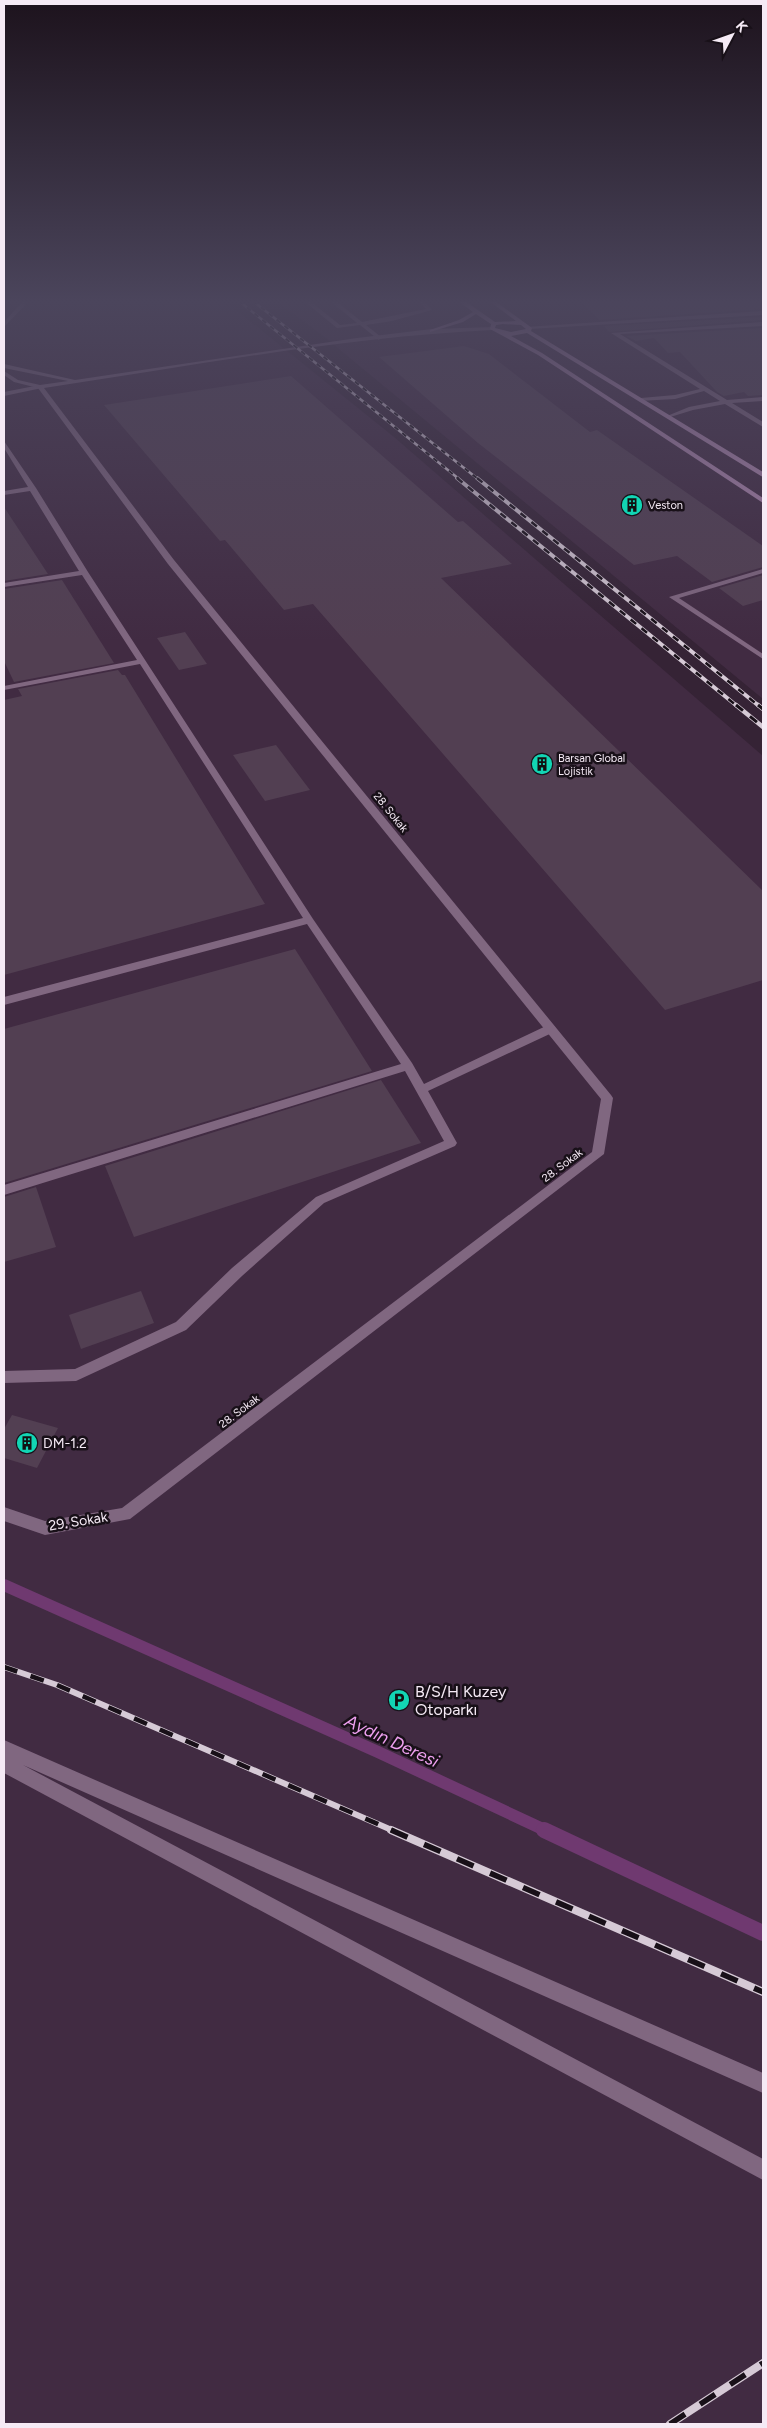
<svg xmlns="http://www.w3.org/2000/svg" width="767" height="2428" viewBox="0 0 767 2428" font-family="Figtree,sans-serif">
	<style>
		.built { fill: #412b42 }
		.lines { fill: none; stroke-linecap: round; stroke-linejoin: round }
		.stream-far1 { stroke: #6f3970; stroke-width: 12 }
		.stream { stroke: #6f3970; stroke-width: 16 }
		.building { fill: #523f52 }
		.service { fill: #806780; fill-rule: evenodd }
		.minor { fill: #806780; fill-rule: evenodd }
		.secondary { fill: #b189b1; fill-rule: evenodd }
		.rail-far4-casing { stroke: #d6cad6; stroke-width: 2.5 }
		.rail-far3-casing { stroke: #d6cad6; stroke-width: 4 }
		.rail-far2-casing { stroke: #d6cad6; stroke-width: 4.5 }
		.rail-far1-casing { stroke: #d6cad6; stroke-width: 6 }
		.rail-casing { stroke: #d6cad6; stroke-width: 8 }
		.rail-far4 { stroke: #181018; stroke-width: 2; stroke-dasharray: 5; stroke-linecap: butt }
		.rail-far3 { stroke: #181018; stroke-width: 2.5; stroke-dasharray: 7; stroke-linecap: butt }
		.rail-far2 { stroke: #181018; stroke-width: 3; stroke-dasharray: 9; stroke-linecap: butt }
		.rail-far1 { stroke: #181018; stroke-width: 4.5; stroke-dasharray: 14; stroke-linecap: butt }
		.rail { stroke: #181018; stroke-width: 5.5; stroke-dasharray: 18; stroke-linecap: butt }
		.labels { text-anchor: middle; stroke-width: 5; stroke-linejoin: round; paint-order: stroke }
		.far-poi-label { font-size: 11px; fill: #f5eaf5; stroke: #181018; text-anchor: start }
		.far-street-label { font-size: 11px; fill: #f5eaf5; stroke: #181018 }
		.poi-label { font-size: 14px; fill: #f5eaf5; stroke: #181018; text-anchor: start }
		.street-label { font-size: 14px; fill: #f5eaf5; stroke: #181018 }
		.near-poi-label { font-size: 16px; fill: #f5eaf5; stroke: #181018; text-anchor: start }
		.near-water-label { font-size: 18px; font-style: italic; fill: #ed9fef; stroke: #181018 }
	</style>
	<rect width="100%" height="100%" fill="#352335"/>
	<g class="built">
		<polygon points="4,301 225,301 394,437 763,756 763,2424 4,2424"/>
		<polygon points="276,301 763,301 763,699 322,335"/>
	</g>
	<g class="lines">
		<polyline class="stream-far1" points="4,1585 378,1752 547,1831"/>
		<polyline class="stream" points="544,1830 763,1933"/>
	</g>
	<g class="building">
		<polygon points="581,301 763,301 763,309 599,320"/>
		<polygon points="763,317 763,320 609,332 604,326"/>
		<polygon points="763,328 763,395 748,396 744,392 724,396 717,392 680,352 668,353 654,338 636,341 626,336"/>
		<polygon points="464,346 489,354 590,432 597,430 763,546 763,567 712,582 677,556 634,565 478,443 379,357"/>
		<polygon points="291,376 458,522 463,521 512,564 441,578 763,891 763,980 665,1010 313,604 284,610 225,540 220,541 104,405"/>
		<polygon points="4,507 48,574 4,581"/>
		<polygon points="763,575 763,600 743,606 719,588"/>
		<polygon points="62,580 114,663 14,682 4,661 4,589"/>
		<polygon points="185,632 207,664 179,670 157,638"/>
		<polygon points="118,670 122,675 125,675 265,904 4,975 4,700 22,696 18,689"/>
		<polygon points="276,745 310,790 265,801 233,755"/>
		<polygon points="295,949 372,1071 4,1183 4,1029"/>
		<polygon points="381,1080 421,1143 134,1237 105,1166"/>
		<polygon points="36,1187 56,1247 4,1262 4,1197"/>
		<polygon points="141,1291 154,1323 81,1349 69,1315"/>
		<polygon points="12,1415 58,1428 37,1468 4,1458 4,1429"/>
	</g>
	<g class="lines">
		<g class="service">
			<polygon points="23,301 29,301 4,327 4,322"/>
			<polygon points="304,301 310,301 340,325 357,323 330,301 336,301 362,322 426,309 418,301 424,301 432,310 392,321 366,325 381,337 379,340 360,325 337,328"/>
			<polygon points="763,322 763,326 620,334 727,400 763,397 763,401 732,403 763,422 763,427 725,404 693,410 667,418 667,416 689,407 720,401 704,391 675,399 639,401 641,398 675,395 700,389 611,333"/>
			<polygon points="40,385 42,388 4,396 4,392"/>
			<polygon points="4,441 36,488 88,572 313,919 412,1063 424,1084 546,1026 554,1026 556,1029 554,1032 428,1091 457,1143 455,1146 324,1203 242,1276 186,1330 76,1381 4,1383 4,1371 75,1369 176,1322 232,1268 316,1197 444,1141 405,1071 4,1195 4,1185 401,1064 307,924 4,1005 4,997 303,918 140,664 4,690 4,686 137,660 82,575 4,587 4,583 79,571 30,491 4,495 4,491 28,487 4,448"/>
			<polygon points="763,569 763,573 679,598 763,654 763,659 669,597"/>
			<polygon points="4,1740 763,2073 763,2093 23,1765 763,2159 763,2180 4,1773"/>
		</g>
		<g class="minor">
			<polygon points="763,311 763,315 529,329 526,327"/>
			<path d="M494 327 492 330C342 337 193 366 44 388L174 560 611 1095 613 1098 604 1154 130 1519 45 1535 4 1521V1507L45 1521 122 1508 592 1152 601 1099 168 564 38 388 14 382 4 375V371L18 380 40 385 68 381 4 368V364L75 380 357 338 432 329Z"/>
		</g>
		<path class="secondary" d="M458 301H465L495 322 516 321 489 301H495L532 328 531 331 763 472V477L761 476 527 333 511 336 542 353 763 498V503L538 355 490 329 491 324 476 314 463 322 430 332V330L459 320 473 312ZM503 324 521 325 526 329 511 332 495 328 496 325Z"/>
		<g class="rail-far4-casing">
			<g id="rail-far4">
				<polyline points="239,301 459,479"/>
				<polyline points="253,301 478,479"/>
			</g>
		</g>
		<g class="rail-far3-casing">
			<g id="rail-far3">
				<polyline points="457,478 737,706"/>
				<polyline points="477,478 759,706"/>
			</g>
		</g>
		<g class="rail-far2-casing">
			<g id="rail-far2">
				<polyline points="736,705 763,727"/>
				<polyline points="758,705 763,709"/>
			</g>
		</g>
		<g class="rail-far1-casing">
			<polyline id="rail-far1" points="4,1667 57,1685 394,1831"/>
		</g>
		<g class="rail-casing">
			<g id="rail">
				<polyline points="391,1830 763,1992"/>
				<polyline points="670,2424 763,2363"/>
			</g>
		</g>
		<use href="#rail-far4" class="rail-far4"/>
		<use href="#rail-far3" class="rail-far3"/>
		<use href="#rail-far2" class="rail-far2"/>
		<use href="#rail-far1" class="rail-far1"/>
		<use href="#rail" class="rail"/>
	</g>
	<linearGradient id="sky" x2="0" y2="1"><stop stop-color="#1d131d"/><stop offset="0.47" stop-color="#4b455c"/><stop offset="1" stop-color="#4b455c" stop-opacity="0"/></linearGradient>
	<rect width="767" height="641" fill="url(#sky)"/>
	<defs>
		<g id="building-disc" transform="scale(1.125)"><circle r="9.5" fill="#12d5b4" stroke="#181018"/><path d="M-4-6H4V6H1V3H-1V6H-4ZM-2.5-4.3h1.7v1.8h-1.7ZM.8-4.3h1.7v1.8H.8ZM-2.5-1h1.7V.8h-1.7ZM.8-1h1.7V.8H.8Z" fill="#111"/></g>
		<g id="parking-disc" transform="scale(1.125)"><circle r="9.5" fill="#12d5b4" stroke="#181018"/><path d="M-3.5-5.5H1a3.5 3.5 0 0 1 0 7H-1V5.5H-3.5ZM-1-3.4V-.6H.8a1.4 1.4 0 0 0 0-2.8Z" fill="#111"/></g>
	</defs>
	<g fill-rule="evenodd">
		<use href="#building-disc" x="632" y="505"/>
		<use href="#building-disc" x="542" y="764"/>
		<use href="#building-disc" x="27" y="1443"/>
		<use href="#parking-disc" x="399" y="1700"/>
	</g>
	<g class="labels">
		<g class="far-poi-label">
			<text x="648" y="509">Veston</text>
			<text x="558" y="762">Barsan Global<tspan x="558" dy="13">Lojistik</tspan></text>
		</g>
		<g class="far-street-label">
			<text transform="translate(391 812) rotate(51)" y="4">28. Sokak</text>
			<text transform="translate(562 1165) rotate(-37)" y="4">28. Sokak</text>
			<text transform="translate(239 1411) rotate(-37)" y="4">28. Sokak</text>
		</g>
		<g class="poi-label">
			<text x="43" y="1448">DM-1.2</text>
		</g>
		<g class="street-label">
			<text transform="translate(78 1521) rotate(-9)" y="5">29. Sokak</text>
		</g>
		<g class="near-poi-label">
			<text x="415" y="1697">B/S/H Kuzey<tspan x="415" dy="18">Otoparkı</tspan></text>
		</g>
		<g class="near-water-label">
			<text transform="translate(392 1741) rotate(25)" y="6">Aydın Deresi</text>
		</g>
	</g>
	<rect width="767" height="2428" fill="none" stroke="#f5eaf5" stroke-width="10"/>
	<g transform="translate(732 35) rotate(49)" stroke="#181018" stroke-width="4" paint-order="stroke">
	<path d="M0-4L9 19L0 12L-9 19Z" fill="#f5eaf5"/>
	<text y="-8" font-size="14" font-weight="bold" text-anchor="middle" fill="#f5eaf5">K</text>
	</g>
</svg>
